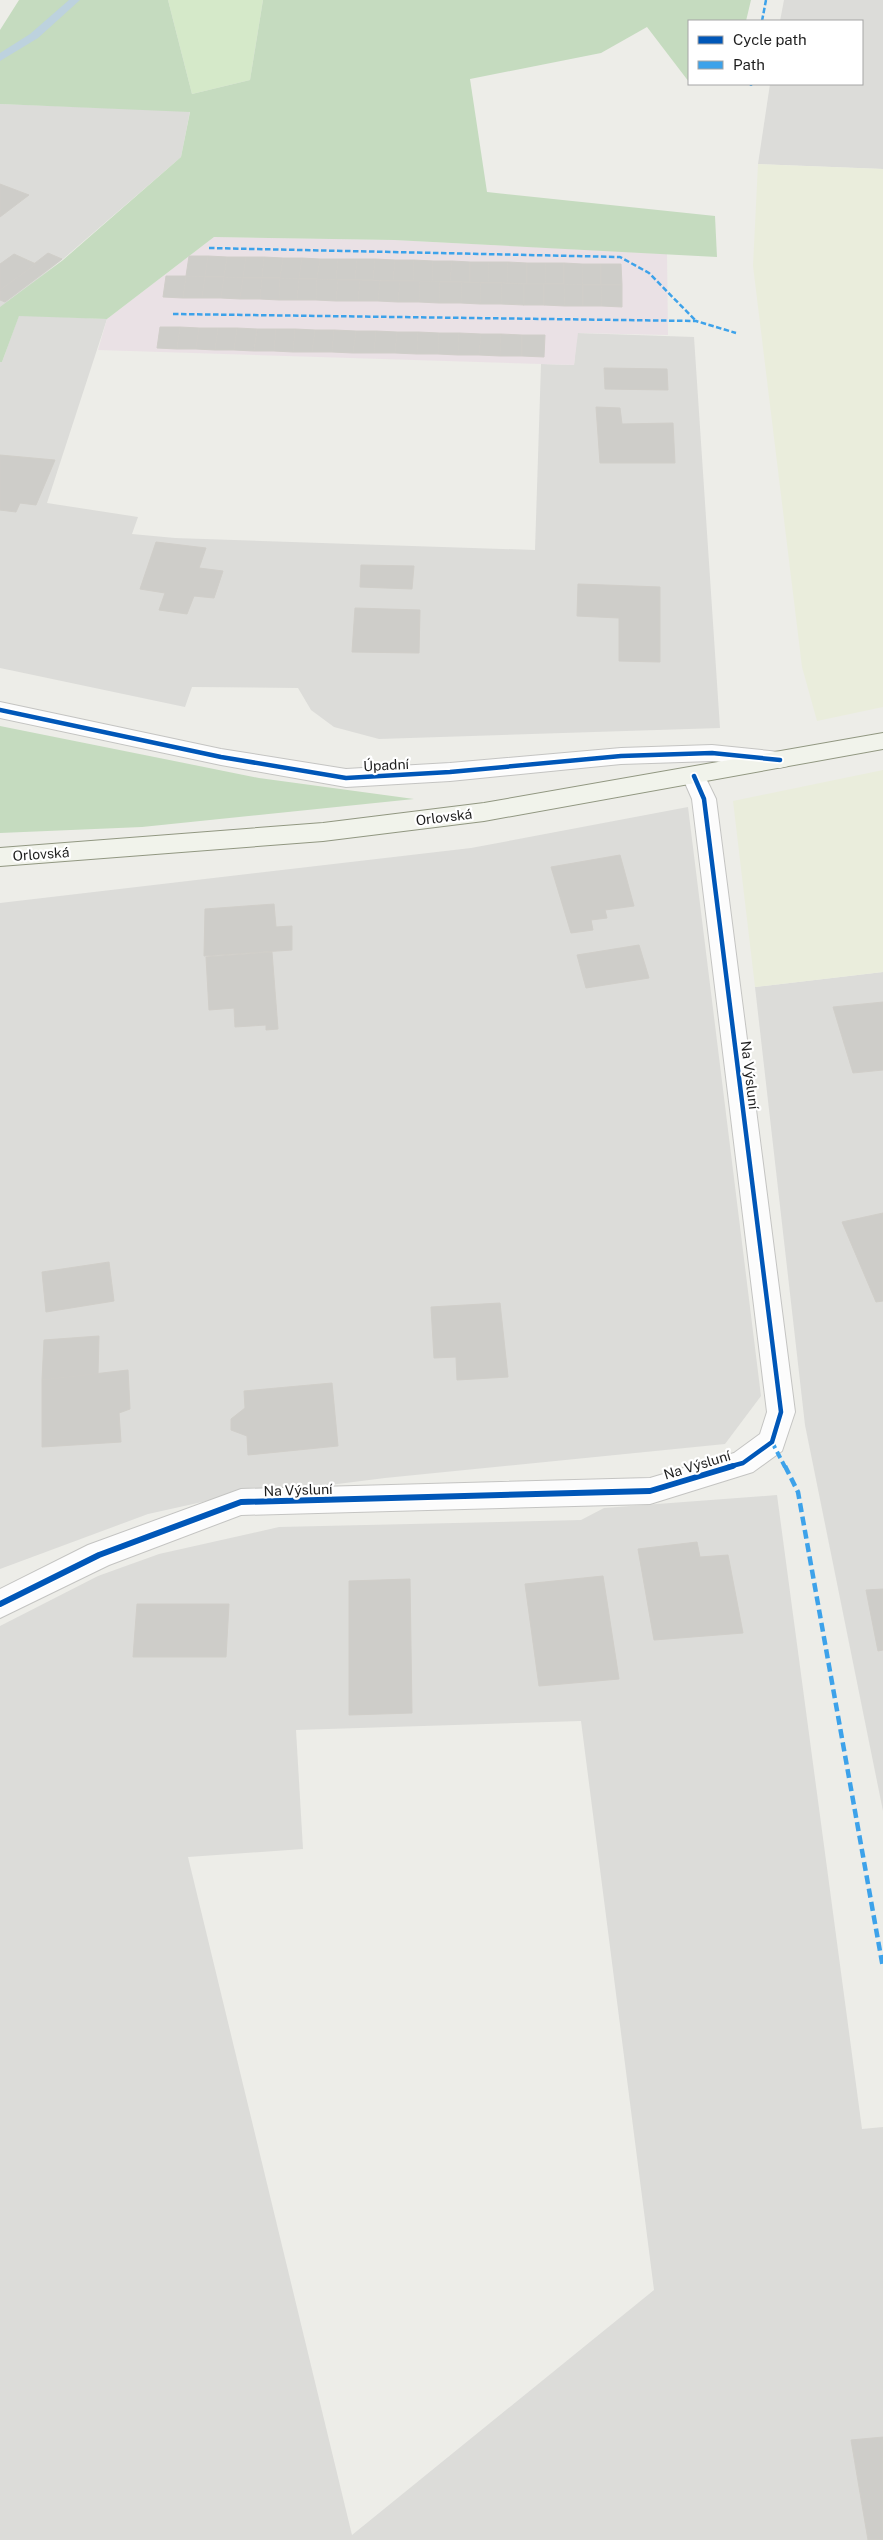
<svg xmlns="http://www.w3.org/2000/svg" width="883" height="2540" viewBox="0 0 883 2540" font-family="'Public Sans',sans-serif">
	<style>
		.residential { fill: #dcdcd9; fill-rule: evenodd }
		.industrial { fill: #eae1e5 }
		.farmland { fill: #eaeddc }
		.grass { fill: #d5e9c9 }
		.forest { fill: #c5dbbf }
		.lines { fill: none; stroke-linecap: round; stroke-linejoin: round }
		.stream { fill: #bdd2de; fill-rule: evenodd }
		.building { fill: #cecdc9; stroke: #d0cec9 }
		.minor-casing { stroke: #c4c4c2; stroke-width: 2 }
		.secondary-casing { stroke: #919781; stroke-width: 2 }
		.minor { fill: #fcfcfc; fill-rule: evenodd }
		.secondary { fill: #f1f3eb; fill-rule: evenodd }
		.quiet-far2 { stroke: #3da2ea; stroke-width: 2.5; stroke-dasharray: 5.5 2.5; stroke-linecap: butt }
		.quiet-far1 { stroke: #3da2ea; stroke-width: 4; stroke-dasharray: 7 4; stroke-linecap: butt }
		.quiet { stroke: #3da2ea; stroke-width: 4.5; stroke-dasharray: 9 4.5; stroke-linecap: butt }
		.cycleway-far1-casing { stroke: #fff; stroke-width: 8 }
		.cycleway-casing { stroke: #fff; stroke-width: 9 }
		.cycleway-far1 { stroke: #0057b8; stroke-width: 4.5 }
		.cycleway { stroke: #0057b8; stroke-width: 6 }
		.labels { text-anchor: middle; stroke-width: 4.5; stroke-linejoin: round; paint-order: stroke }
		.street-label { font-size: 14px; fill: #1f1f1f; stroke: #fff }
	</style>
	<rect width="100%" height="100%" fill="#edede8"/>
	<g class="residential">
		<polygon points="784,0 883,0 883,169 758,164 770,84 862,84 862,21 780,21"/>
		<polygon points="0,104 190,111 181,157 63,259 2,308 0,307"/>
		<polygon points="19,315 107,319 47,503 138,517 132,534 175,538 535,550 541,364 574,365 577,333 694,337 720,728 379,739 334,727 311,710 298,688 192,687 185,707 0,668 0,362 2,362"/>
		<polygon points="688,807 761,1396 725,1444 385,1478 211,1500 148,1514 0,1569 0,903 471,848"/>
		<polygon points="883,972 883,1811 805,1425 755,987"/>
		<path d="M777 1495 862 2129 883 2127V2540H0V1626L98 1576 159 1554 279 1527 581 1520 604 1508ZM581 1721 654 2290 352 2535 188 1857 303 1849 296 1730Z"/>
	</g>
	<polygon class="industrial" points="214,237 394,240 667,254 668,335 578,333 574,365 98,350 107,319"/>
	<g class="farmland">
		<polygon points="758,164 883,169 883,707 817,721 802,667 753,266"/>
		<polygon points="883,770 883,972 755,987 733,801"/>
	</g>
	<polygon class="grass" points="168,0 263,0 250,80 192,94"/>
	<g class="forest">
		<polygon points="19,0 168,0 192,94 250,80 263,0 751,0 746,21 689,21 689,82 647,27 601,53 470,79 487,192 715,216 717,257 394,240 214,237 107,319 19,316 2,362 0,362 0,307 63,260 181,157 190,112 0,104 0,30"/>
		<polygon points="0,726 259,778 414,799 142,827 0,833"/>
	</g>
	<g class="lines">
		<polygon class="stream" points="69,0 80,0 38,38 0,61 0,53 30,34"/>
	</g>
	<g class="building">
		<polygon points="0,184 29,195 0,217"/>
		<polygon points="48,253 62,259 5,302 0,300 0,290"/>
		<polygon points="14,254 36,264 0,290 0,264"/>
		<polygon points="189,256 208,256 205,277 186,276"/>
		<polygon points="208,256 227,257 224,277 205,277"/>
		<polygon points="227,257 246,257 243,278 224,277"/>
		<polygon points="246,257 264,257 262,278 243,278"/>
		<polygon points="264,257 283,258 280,278 262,278"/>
		<polygon points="283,258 302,258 299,279 280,278"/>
		<polygon points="302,258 320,259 317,279 299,279"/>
		<polygon points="320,259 338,259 336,280 317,279"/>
		<polygon points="338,259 357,259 355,280 336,280"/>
		<polygon points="357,259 375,259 373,280 355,280"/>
		<polygon points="375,259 395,260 393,281 373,280"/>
		<polygon points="395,260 414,260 413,281 393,281"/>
		<polygon points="414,260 433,261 432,282 413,281"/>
		<polygon points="433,261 452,261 450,282 432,282"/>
		<polygon points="452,261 470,262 470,282 450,282"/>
		<polygon points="470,262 489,262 488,283 470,282"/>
		<polygon points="489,262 508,262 507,283 488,283"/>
		<polygon points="508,262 527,263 527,284 507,283"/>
		<polygon points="527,263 546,263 545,284 527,284"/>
		<polygon points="546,263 564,263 564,284 545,284"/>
		<polygon points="564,263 582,264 583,285 564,284"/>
		<polygon points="582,264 601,264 601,285 583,285"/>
		<polygon points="601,264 621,264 622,285 601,285"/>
		<polygon points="166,276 186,276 183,298 163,297"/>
		<polygon points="186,276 205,277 202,298 183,298"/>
		<polygon points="205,277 224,277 221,298 202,298"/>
		<polygon points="224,277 243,278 240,299 221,298"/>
		<polygon points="243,278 262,278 260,299 240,299"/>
		<polygon points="262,278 280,278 279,300 260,299"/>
		<polygon points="280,278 299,279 297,300 279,300"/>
		<polygon points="299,279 317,279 316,300 297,300"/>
		<polygon points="317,279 338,280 336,301 316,300"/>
		<polygon points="338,280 360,280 358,301 336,301"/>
		<polygon points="360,280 380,281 378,301 358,301"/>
		<polygon points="380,281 400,281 398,302 378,301"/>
		<polygon points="400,281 420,281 419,302 398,302"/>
		<polygon points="420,281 440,282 439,303 419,302"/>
		<polygon points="440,282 462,282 461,303 439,303"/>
		<polygon points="462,282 481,283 480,304 461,303"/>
		<polygon points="481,283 502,283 501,304 480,304"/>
		<polygon points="502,283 524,284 524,305 501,304"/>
		<rect x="524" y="284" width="20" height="21"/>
		<polygon points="544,284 564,284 565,306 544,305"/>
		<polygon points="564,284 583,285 583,306 565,306"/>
		<polygon points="583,285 601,285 602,306 583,306"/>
		<polygon points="601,285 622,285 622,307 602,306"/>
		<polygon points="160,327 180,327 177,349 157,348"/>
		<polygon points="180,327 199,328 196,349 177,349"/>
		<polygon points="199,328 218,328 215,350 196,349"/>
		<polygon points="218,328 237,328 234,350 215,350"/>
		<polygon points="237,328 257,329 254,351 234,350"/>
		<polygon points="257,329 276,329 274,351 254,351"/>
		<polygon points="276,329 295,329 293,352 274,351"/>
		<polygon points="295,329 315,330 312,352 293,352"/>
		<polygon points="315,330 334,330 332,352 312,352"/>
		<polygon points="334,330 356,331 353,353 332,352"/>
		<polygon points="356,331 376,331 374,353 353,353"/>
		<polygon points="376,331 397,332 395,353 374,353"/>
		<polygon points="397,332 418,332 417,354 395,353"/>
		<polygon points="418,332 439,333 438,354 417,354"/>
		<polygon points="439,333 459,333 458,355 438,354"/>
		<polygon points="459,333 481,334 479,355 458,355"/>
		<polygon points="481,334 501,334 500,356 479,355"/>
		<polygon points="501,334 522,335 522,356 500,356"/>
		<polygon points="522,335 545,335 544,357 522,356"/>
		<polygon points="604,368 667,369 668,390 605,389"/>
		<polygon points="596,407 620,408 622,424 673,423 675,463 600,463"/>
		<polygon points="0,455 55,460 36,505 20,503 16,512 0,510"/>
		<polygon points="156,542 206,548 199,568 223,571 214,598 194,596 187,614 159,610 165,593 140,589"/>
		<polygon points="361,565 414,566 412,589 360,587"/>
		<polygon points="578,584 660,587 660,662 619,661 619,618 577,616"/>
		<polygon points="355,608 420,610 419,653 352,652"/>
		<polygon points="620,855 634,906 605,910 607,918 591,920 593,930 571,933 551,867"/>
		<polygon points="274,904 276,927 292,926 292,950 204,956 205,909"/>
		<polygon points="639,945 649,978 586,988 577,955"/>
		<polygon points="272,952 278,1029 266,1030 266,1025 235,1027 234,1008 209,1010 206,957"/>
		<polygon points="883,1002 883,1070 853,1073 833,1007"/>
		<polygon points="883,1213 883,1301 876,1302 842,1222"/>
		<polygon points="109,1262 114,1301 46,1312 42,1272"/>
		<polygon points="500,1303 508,1377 457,1380 456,1357 434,1358 431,1307"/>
		<polygon points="99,1336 98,1374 42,1380 44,1340"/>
		<polygon points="128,1370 130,1409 119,1413 121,1442 42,1447 42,1380"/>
		<polygon points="332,1383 338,1446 248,1455 247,1436 231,1430 231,1419 245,1408 244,1391"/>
		<polygon points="697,1542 700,1557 728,1555 743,1633 654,1640 638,1549"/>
		<polygon points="603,1576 619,1679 539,1686 525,1584"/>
		<polygon points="410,1579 412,1713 349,1715 349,1581"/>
		<polygon points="883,1589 883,1650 878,1651 866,1590"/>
		<polygon points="137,1604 229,1604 226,1657 133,1657"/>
		<polygon points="883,2437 883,2540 868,2540 851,2440"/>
	</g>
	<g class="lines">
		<g class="minor-casing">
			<g id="minor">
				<polygon points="0,702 221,749 346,769 450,763 621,748 712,745 780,752 788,754 792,760 788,766 780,768 712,761 621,764 450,781 346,787 221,765 0,718"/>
				<polygon points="694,767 702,770 716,799 795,1412 782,1451 753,1472 650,1504 241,1515 109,1565 0,1618 0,1589 88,1545 241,1489 650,1478 734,1453 760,1434 767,1412 692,799 682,776 686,770"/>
			</g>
		</g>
		<g class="secondary-casing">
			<polygon id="secondary" points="883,733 883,749 484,821 323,841 0,866 0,848 323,823 484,803"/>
		</g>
		<use href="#minor" class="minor"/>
		<use href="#secondary" class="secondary"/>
		<g class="quiet-far2">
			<polyline points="762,21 766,0"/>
			<polyline points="751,84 751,86"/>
			<polyline points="209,248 620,257 649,273 696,321"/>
			<polyline points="173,314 696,321 736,333"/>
		</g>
		<polyline class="quiet-far1" points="772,1442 785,1467"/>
		<polyline class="quiet" points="785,1466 798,1492 883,1968"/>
		<g class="cycleway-far1-casing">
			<g id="cycleway-far1">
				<polyline points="0,710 221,757 346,778 450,772 621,756 712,753 780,760"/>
				<polyline points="694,776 704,799 781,1412 772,1442 743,1463 728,1467"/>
			</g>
		</g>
		<g class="cycleway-casing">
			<polyline id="cycleway" points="0,1604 99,1555 241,1502 650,1491 733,1466"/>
		</g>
		<use href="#cycleway-far1" class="cycleway-far1"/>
		<use href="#cycleway" class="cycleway"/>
	</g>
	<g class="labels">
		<g class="street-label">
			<text transform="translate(386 765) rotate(-3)" y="5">Úpadní</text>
			<text transform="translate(444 817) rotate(-7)" y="5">Orlovská</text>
			<text transform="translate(41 854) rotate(-4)" y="5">Orlovská</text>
			<text transform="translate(750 1075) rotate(83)" y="5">Na Výsluní</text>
			<text transform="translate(697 1465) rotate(-17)" y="5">Na Výsluní</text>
			<text transform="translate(298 1490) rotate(-2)" y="5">Na Výsluní</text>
		</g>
	</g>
	<rect x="688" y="20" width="175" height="65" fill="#ffffff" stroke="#a5a5a5"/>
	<rect x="698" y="36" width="25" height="8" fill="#0057b8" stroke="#a5a5a5"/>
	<text x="733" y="45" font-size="15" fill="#1f1f1f">Cycle path</text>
	<rect x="698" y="61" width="25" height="8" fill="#3da2ea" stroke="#a5a5a5"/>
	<text x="733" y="70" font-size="15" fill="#1f1f1f">Path</text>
</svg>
